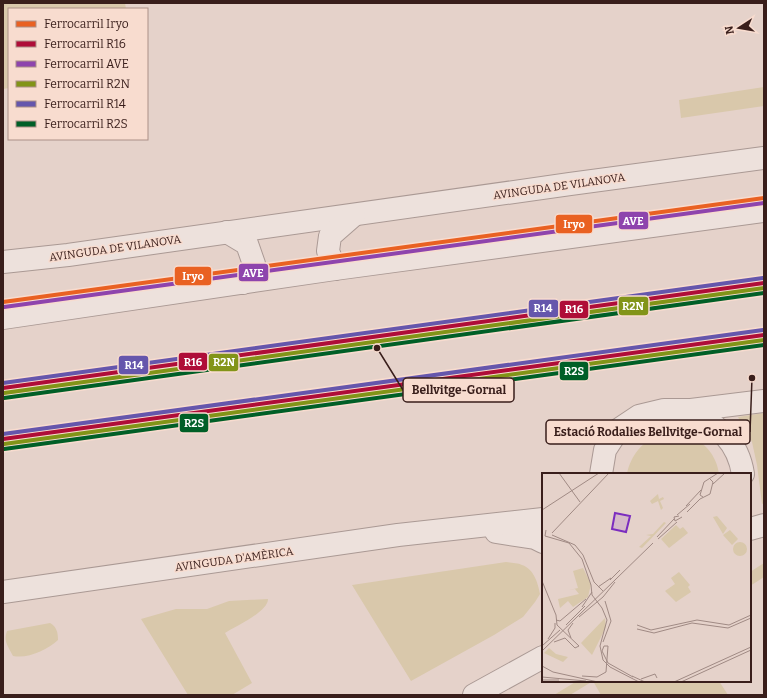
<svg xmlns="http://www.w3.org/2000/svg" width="767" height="698" viewBox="0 0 767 698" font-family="Bitter,serif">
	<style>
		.green { fill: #d9c8ab }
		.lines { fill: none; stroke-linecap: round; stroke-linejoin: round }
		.minor-casing { stroke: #aa9994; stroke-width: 24 }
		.minor { stroke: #ede1dc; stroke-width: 22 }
		.rail-1-casing { stroke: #f8dccf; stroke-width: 7 }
		.rail-2-casing { stroke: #f8dccf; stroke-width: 7 }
		.rail-3-casing { stroke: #f8dccf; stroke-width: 7 }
		.rail-4-casing { stroke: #f8dccf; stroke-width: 7 }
		.rail-5-casing { stroke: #f8dccf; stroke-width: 7 }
		.rail-6-casing { stroke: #f8dccf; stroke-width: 7 }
		.rail-1 { stroke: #e96122; stroke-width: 4 }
		.rail-2 { stroke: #af0d38; stroke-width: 4 }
		.rail-3 { stroke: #8e44ad; stroke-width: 4 }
		.rail-4 { stroke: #829418; stroke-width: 4 }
		.rail-5 { stroke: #6556ac; stroke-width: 4 }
		.rail-6 { stroke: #005f27; stroke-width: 4 }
		.labels { text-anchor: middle; stroke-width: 3; stroke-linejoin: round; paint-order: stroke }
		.street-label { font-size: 11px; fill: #391e1b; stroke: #f8dccf }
		.inset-road { fill: none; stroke: #a08a84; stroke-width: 1 }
		.view { fill: #7b2cbf; fill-opacity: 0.15; stroke: #7b2cbf; stroke-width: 2 }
		.inset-edge { fill: none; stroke: #391e1b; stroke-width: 2 }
		.leader { fill: none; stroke: #391e1b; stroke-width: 1.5 }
		.callout-dot { fill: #391e1b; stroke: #f8dccf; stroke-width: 1.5 }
		.callout { fill: #f8dccf; stroke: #391e1b; stroke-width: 1.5 }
		.callout-label { font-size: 12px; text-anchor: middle; font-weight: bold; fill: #391e1b }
		.line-badge { stroke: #f8dccf; stroke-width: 1.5 }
		.badge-label { font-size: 11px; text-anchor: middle; font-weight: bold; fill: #fff }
	</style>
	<rect width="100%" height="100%" fill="#e5d2ca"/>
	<g class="green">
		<polygon points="3,3 125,3 126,9 9,9 9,88 3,89"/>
		<polygon points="764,87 764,106 681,118 679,100"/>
		<polygon points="764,413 764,503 762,504 757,465 752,442 738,417"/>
		<path d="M672 433C678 434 683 434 688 436 705 441 717 457 719 474H627C630 458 641 442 657 436 662 434 667 434 672 433Z"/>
		<path d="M506 562C511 563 518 563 522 565 534 569 538 583 540 594L535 602 523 617 494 635 411 681 352 585Z"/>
		<polygon points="764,563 764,577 750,586 750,572"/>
		<path d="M268 599C268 612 236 626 225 633L252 683 232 695H188L141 619 176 609H207L229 601Z"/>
		<path d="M50 623C57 627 58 633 58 640 47 650 28 659 13 656 8 646 3 641 7 631Z"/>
		<polygon points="577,681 719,681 728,695 601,695 593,681 570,695 554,695"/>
	</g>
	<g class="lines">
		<g class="minor-casing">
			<g id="minor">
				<polyline points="227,232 247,244 254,264 243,283"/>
				<polyline points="3,262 68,255 570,184 764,158"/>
				<polyline points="335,269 328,251 330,236 354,215"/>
				<polyline points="3,318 335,269 764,211"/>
				<path d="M691 410C718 426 738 441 743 474"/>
				<polyline points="601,474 605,450 618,430 639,416 664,410 691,410 764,401"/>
				<polyline points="750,529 764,525"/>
				<polyline points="496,532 535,538 543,542"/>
				<polyline points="3,592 398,535 543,519"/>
				<polyline points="474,695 543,657"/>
			</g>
		</g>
		<use href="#minor" class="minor"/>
		<g class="rail-1-casing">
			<polyline id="rail-1" points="3,302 764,198"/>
		</g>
		<g class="rail-2-casing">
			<g id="rail-2">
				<polyline points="3,388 764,283"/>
				<polyline points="3,439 764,335"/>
			</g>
		</g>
		<g class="rail-3-casing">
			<polyline id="rail-3" points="4,307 764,203"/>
		</g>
		<g class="rail-4-casing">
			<g id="rail-4">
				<polyline points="4,393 764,288"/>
				<polyline points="4,444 764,340"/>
			</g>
		</g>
		<g class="rail-5-casing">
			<g id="rail-5">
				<polyline points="3,383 763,278"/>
				<polyline points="3,434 763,330"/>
			</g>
		</g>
		<g class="rail-6-casing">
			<g id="rail-6">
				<polyline points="4,398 764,293"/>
				<polyline points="4,449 764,345"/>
			</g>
		</g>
		<use href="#rail-1" class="rail-1"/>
		<use href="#rail-2" class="rail-2"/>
		<use href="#rail-3" class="rail-3"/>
		<use href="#rail-4" class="rail-4"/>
		<use href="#rail-5" class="rail-5"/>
		<use href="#rail-6" class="rail-6"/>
	</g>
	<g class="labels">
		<g class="street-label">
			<text transform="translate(559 186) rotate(-8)" y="4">AVINGUDA DE VILANOVA</text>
			<text transform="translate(115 248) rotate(-8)" y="4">AVINGUDA DE VILANOVA</text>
			<text transform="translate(234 559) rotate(-8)" y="4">AVINGUDA D'AMÈRICA</text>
		</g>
	</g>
	<g transform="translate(542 473)">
		<rect width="209" height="209" fill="#e5d2ca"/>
		<path d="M116 21 117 26 121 24 122 26 118 28 121 35 119 37 116 28 110 31 108 28ZM175 43 185 55 181 61 171 44ZM122 49 124 50 100 75 97 74 109 63 104 62 111 61ZM134 52 138 56 141 54 146 60 127 75 119 66ZM188 57 196 66 190 72 181 62ZM191 76a7 7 0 1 1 14 0a7 7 0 1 1-14 0ZM41 95 49 111 46 124 31 134 26 128 18 135 16 126 37 121 33 116 27 117 36 115 31 98ZM137 99 148 112 146 114 149 119 134 129 123 118 133 111 129 105ZM63 145 64 154 50 182 39 170ZM7 175 14 181 26 184 21 189 2 180Z" fill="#d9c8ab"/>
		<path class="inset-road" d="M17 0 38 29M171 11 183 0M161 24 158 22 162 9 176 0M144 33 159 17M0 37 57 0M145 39 158 26 168 21 171 9 168 6M135 42 148 31M137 43 132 44 133 48 140 44M4 57 3 63 27 70 40 86 49 112 50 122 60 135 65 147 58 173 61 187 68 194 97 209M10 60 67 0M10 62 33 72 41 82 52 109 61 118M115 64 132 46M116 66 135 49M68 107 78 97M0 108 14 142 15 152 37 173M56 114 69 105M61 124 73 109M40 134 50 119M37 144 61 124M14 147 18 148 44 126M24 152 43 133M95 152 109 157 155 147 187 152 209 142M95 156 112 160 150 150 186 155 209 145M29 165 26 157 31 150M6 166 13 155V150M12 169 23 165 33 175 37 173M61 169 69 148 63 128M1 172 18 157M0 178 111 70M60 178 66 190 91 204M0 193 11 199 56 209M40 203 55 204 64 199 66 173H62L60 178M90 203 103 209M0 204 44 208M99 206 113 201 115 205M0 207H17M132 209 209 174M139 209 209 177"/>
		<path class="view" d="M73 40 88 43 84 59 70 56Z"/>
		<rect width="209" height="209" class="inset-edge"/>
	</g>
	<path class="leader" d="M377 348L403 390M752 378L750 432"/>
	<g class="callout-dot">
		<circle cx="377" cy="348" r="4"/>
		<circle cx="752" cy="378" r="4"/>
	</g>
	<g class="callout">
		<rect x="403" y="378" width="111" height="24" rx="4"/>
		<rect x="546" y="420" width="204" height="24" rx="4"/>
	</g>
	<g class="callout-label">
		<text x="459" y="394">Bellvitge-Gornal</text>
		<text x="648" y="436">Estació Rodalies Bellvitge-Gornal</text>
	</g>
	<g class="line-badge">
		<rect x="618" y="211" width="31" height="19" rx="4" fill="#8e44ad"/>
		<rect x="555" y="214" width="38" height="20" rx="4" fill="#e96122"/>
		<rect x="238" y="263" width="31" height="19" rx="4" fill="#8e44ad"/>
		<rect x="174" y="266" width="38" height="20" rx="4" fill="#e96122"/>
		<rect x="618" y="296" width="31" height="20" rx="4" fill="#829418"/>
		<rect x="528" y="299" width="31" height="19" rx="4" fill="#6556ac"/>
		<rect x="559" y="300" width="30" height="19" rx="4" fill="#af0d38"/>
		<rect x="178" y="352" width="30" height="19" rx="4" fill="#af0d38"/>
		<rect x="208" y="353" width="31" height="19" rx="4" fill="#829418"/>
		<rect x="118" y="355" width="31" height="20" rx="4" fill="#6556ac"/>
		<rect x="559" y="361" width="30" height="20" rx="4" fill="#005f27"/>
		<rect x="179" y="413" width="30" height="20" rx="4" fill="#005f27"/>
	</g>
	<g class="badge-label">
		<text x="633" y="225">AVE</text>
		<text x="574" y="228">Iryo</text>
		<text x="253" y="277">AVE</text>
		<text x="193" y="280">Iryo</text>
		<text x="633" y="310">R2N</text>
		<text x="543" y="312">R14</text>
		<text x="574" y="313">R16</text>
		<text x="193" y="366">R16</text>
		<text x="224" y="366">R2N</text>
		<text x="134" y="369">R14</text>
		<text x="574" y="375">R2S</text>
		<text x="194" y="427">R2S</text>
	</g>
	<rect width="767" height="698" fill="none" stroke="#391e1b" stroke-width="8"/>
	<rect x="8" y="8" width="140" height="132" fill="#f8dccf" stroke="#ac9087"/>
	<rect x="16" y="21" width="20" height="6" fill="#e96122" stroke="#ac9087"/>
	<text x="44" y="28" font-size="12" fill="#391e1b">Ferrocarril Iryo</text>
	<rect x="16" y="41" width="20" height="6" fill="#af0d38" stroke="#ac9087"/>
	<text x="44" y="48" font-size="12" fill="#391e1b">Ferrocarril R16</text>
	<rect x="16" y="61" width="20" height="6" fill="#8e44ad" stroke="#ac9087"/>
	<text x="44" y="68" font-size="12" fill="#391e1b">Ferrocarril AVE</text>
	<rect x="16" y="81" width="20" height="6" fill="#829418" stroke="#ac9087"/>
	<text x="44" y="88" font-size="12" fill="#391e1b">Ferrocarril R2N</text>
	<rect x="16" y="101" width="20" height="6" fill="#6556ac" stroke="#ac9087"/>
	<text x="44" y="108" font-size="12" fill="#391e1b">Ferrocarril R14</text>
	<rect x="16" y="121" width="20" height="6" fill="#005f27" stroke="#ac9087"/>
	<text x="44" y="128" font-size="12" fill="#391e1b">Ferrocarril R2S</text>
	<g transform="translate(739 28) rotate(258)" stroke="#f8dccf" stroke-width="3" paint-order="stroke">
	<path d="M0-3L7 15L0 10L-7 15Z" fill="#391e1b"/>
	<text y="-6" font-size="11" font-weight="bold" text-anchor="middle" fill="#391e1b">N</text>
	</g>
</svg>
